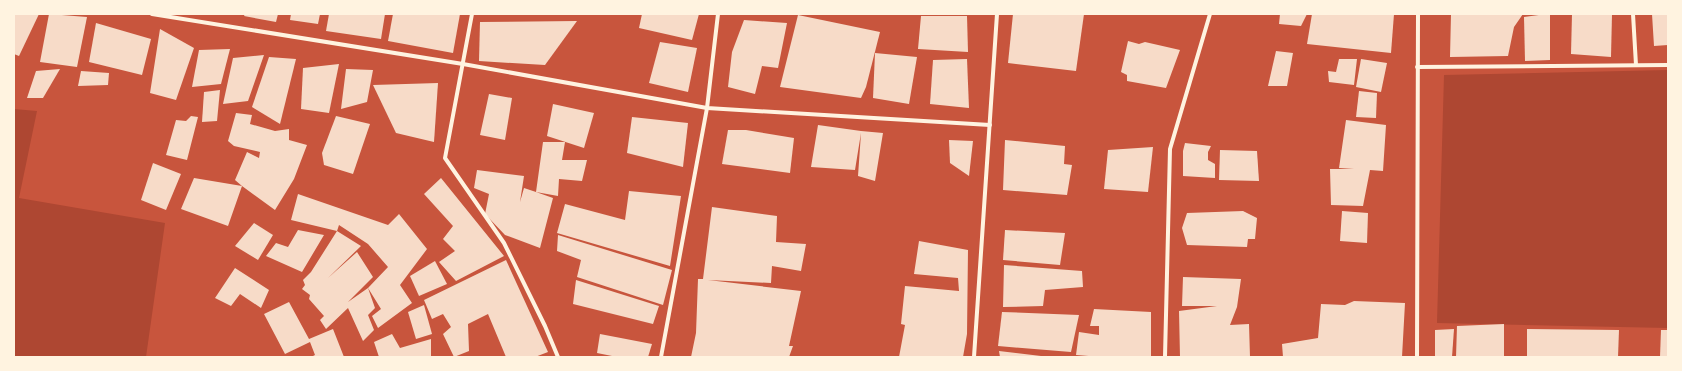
<svg xmlns="http://www.w3.org/2000/svg" width="1682" height="371" viewBox="0 0 1682 371" font-family="'Roboto Condensed',sans-serif">
	<style>
		.green { fill: #ae4732 }
		.building { fill: #f7dbc8 }
		.lines { fill: none; stroke-linecap: round; stroke-linejoin: round }
		.minor { stroke: #fff3e0; stroke-width: 4 }
	</style>
	<rect width="100%" height="100%" fill="#c8553d"/>
	<g class="green">
		<polygon points="1668,70 1668,328 1437,323 1444,75"/>
		<polygon points="14,109 37,111 19,198 165,223 146,357 14,357"/>
	</g>
	<g class="building">
		<polygon points="14,14 39,14 19,56 14,54"/>
		<polygon points="49,14 87,17 77,67 40,62"/>
		<polygon points="245,14 278,14 276,22 244,16"/>
		<polygon points="291,14 320,14 318,24 290,20"/>
		<polygon points="329,14 385,14 381,39 326,31"/>
		<polygon points="393,14 460,14 453,53 388,41"/>
		<polygon points="642,14 699,14 692,40 639,28"/>
		<polygon points="1013,14 1084,14 1076,71 1008,63"/>
		<polygon points="1280,14 1307,14 1301,26 1279,24"/>
		<polygon points="1312,14 1394,14 1391,53 1307,44"/>
		<polygon points="1451,14 1523,14 1514,27 1508,56 1450,57"/>
		<polygon points="1546,14 1550,14 1550,60 1525,61 1524,17"/>
		<polygon points="1572,14 1612,14 1611,57 1571,54"/>
		<polygon points="1652,14 1668,14 1668,45 1654,46"/>
		<polygon points="798,15 880,32 866,87 861,98 780,87"/>
		<polygon points="921,16 967,16 968,52 918,49"/>
		<polygon points="744,20 787,23 778,68 762,66 755,94 728,87 732,52"/>
		<polygon points="577,21 545,65 479,61 480,22"/>
		<polygon points="96,23 151,39 142,75 89,62"/>
		<polygon points="160,29 194,48 176,100 150,93"/>
		<polygon points="1128,41 1139,44 1145,42 1180,50 1166,88 1127,81 1127,75 1121,72"/>
		<polygon points="660,42 697,48 688,92 649,83"/>
		<polygon points="230,49 221,84 192,87 199,50"/>
		<polygon points="1276,51 1293,53 1287,86 1268,86"/>
		<polygon points="875,53 917,57 909,104 873,98"/>
		<polygon points="264,55 248,101 223,104 233,58"/>
		<polygon points="269,57 296,59 280,124 252,107"/>
		<polygon points="967,59 969,108 930,104 933,60"/>
		<polygon points="1339,59 1357,59 1354,85 1329,82 1328,71 1336,72"/>
		<polygon points="1361,59 1387,63 1381,92 1356,87"/>
		<polygon points="339,64 329,113 301,109 303,68"/>
		<polygon points="60,69 43,98 27,98 36,71"/>
		<polygon points="346,69 373,70 367,102 341,109"/>
		<polygon points="81,71 109,73 108,85 78,86"/>
		<polygon points="438,83 434,142 396,133 373,85"/>
		<polygon points="220,90 217,121 202,122 204,92"/>
		<polygon points="1359,91 1377,93 1376,118 1356,117"/>
		<polygon points="489,94 512,98 505,140 480,135"/>
		<polygon points="553,104 594,113 584,148 547,136"/>
		<polygon points="236,113 252,115 250,124 275,131 289,129 289,140 307,145 294,179 275,210 242,186 228,226 181,209 194,178 242,186 235,180 247,152 259,158 260,152 234,146 228,141"/>
		<polygon points="191,116 198,117 187,160 166,155 176,120 186,121"/>
		<polygon points="336,116 370,124 353,174 324,165 322,153"/>
		<polygon points="632,117 688,123 683,167 627,153"/>
		<polygon points="1346,120 1386,125 1383,171 1370,170 1363,206 1331,205 1330,169 1354,169 1339,168"/>
		<polygon points="818,125 861,131 883,133 875,181 858,176 861,133 855,170 811,167"/>
		<polygon points="728,130 746,130 794,138 790,173 722,164"/>
		<polygon points="949,140 973,141 969,176 950,163"/>
		<polygon points="1005,140 1065,146 1064,164 1072,165 1067,195 1003,190"/>
		<polygon points="543,142 565,142 562,160 587,160 582,181 559,179 558,196 536,192 553,198 540,248 505,235 485,214 489,194 474,188 477,170 524,176 520,202 524,188 536,192"/>
		<polygon points="1185,143 1211,146 1208,152 1208,160 1215,164 1215,178 1183,176 1183,151"/>
		<polygon points="1153,147 1148,192 1104,189 1108,150"/>
		<polygon points="1220,150 1257,151 1259,181 1219,180"/>
		<polygon points="153,163 181,174 166,210 141,200"/>
		<polygon points="441,178 504,256 456,281 439,262 455,251 443,239 453,226 424,194"/>
		<polygon points="629,191 681,196 670,266 557,233 565,204 625,220"/>
		<polygon points="298,194 388,225 399,214 427,249 400,285 412,303 378,328 372,316 381,309 368,288 375,308 368,315 374,330 363,341 348,308 326,329 320,320 324,316 309,299 310,295 302,289 305,285 303,280 311,272 337,231 361,246 328,278 357,252 373,277 348,302 368,288 388,267 368,244 339,225 337,231 291,220"/>
		<polygon points="712,207 777,216 776,242 806,244 801,271 772,266 771,283 708,280 801,291 789,346 793,346 789,357 691,357 696,333 698,279 703,279"/>
		<polygon points="1243,211 1257,218 1255,239 1248,239 1247,247 1187,245 1182,228 1187,213"/>
		<polygon points="1342,211 1368,213 1367,243 1340,241"/>
		<polygon points="254,223 273,235 258,260 235,246"/>
		<polygon points="298,230 324,235 302,272 266,256 276,243 288,247"/>
		<polygon points="1005,230 1065,233 1060,265 1003,260"/>
		<polygon points="558,235 672,270 663,305 577,277 581,260 557,251"/>
		<polygon points="919,241 968,250 967,334 963,357 899,357 905,325 901,324 905,286 959,291 958,278 914,274"/>
		<polygon points="506,260 548,352 535,357 506,357 488,314 468,324 469,351 454,357 443,334 451,327 443,314 432,319 424,300"/>
		<polygon points="435,261 447,284 419,296 410,276"/>
		<polygon points="1004,265 1082,271 1083,287 1045,290 1043,306 1003,307"/>
		<polygon points="235,268 269,290 261,308 240,294 231,306 215,298"/>
		<polygon points="1183,277 1241,279 1237,307 1230,325 1249,324 1250,357 1180,357 1179,311 1217,306 1182,306"/>
		<polygon points="576,280 659,306 653,324 573,304"/>
		<polygon points="1354,301 1405,303 1402,357 1283,357 1282,344 1318,338 1321,304 1345,305"/>
		<polygon points="289,302 309,339 333,329 344,357 311,357 315,355 310,342 285,354 264,314"/>
		<polygon points="424,305 432,334 416,339 408,312"/>
		<polygon points="1094,309 1151,312 1151,357 1101,357 1076,355 1079,332 1099,335 1099,326 1090,326"/>
		<polygon points="1002,312 1079,315 1071,352 998,346"/>
		<polygon points="1504,324 1504,357 1456,357 1457,326"/>
		<polygon points="1454,329 1452,357 1435,357 1435,330"/>
		<polygon points="1527,329 1619,330 1618,357 1527,357"/>
		<polygon points="1661,330 1668,330 1668,357 1660,357"/>
		<polygon points="392,334 400,348 431,339 431,357 379,357 374,342"/>
		<polygon points="600,334 652,344 648,357 617,357 597,353"/>
		<polygon points="999,351 1041,356 1041,357 1000,357"/>
	</g>
	<g class="lines">
		<g class="minor">
			<polyline points="152,14 463,64 707,108 990,125"/>
			<polyline points="472,14 445,158 504,243 545,326 558,357"/>
			<polyline points="1633,14 1636,65"/>
			<polyline points="1417,67 1668,65"/>
			<polyline points="661,357 707,108 718,14"/>
			<polyline points="974,357 997,14"/>
			<polyline points="1165,357 1170,149 1210,14"/>
			<polyline points="1417,357 1418,14"/>
		</g>
	</g>
	<rect width="1682" height="371" fill="none" stroke="#fff3e0" stroke-width="30"/>
</svg>
